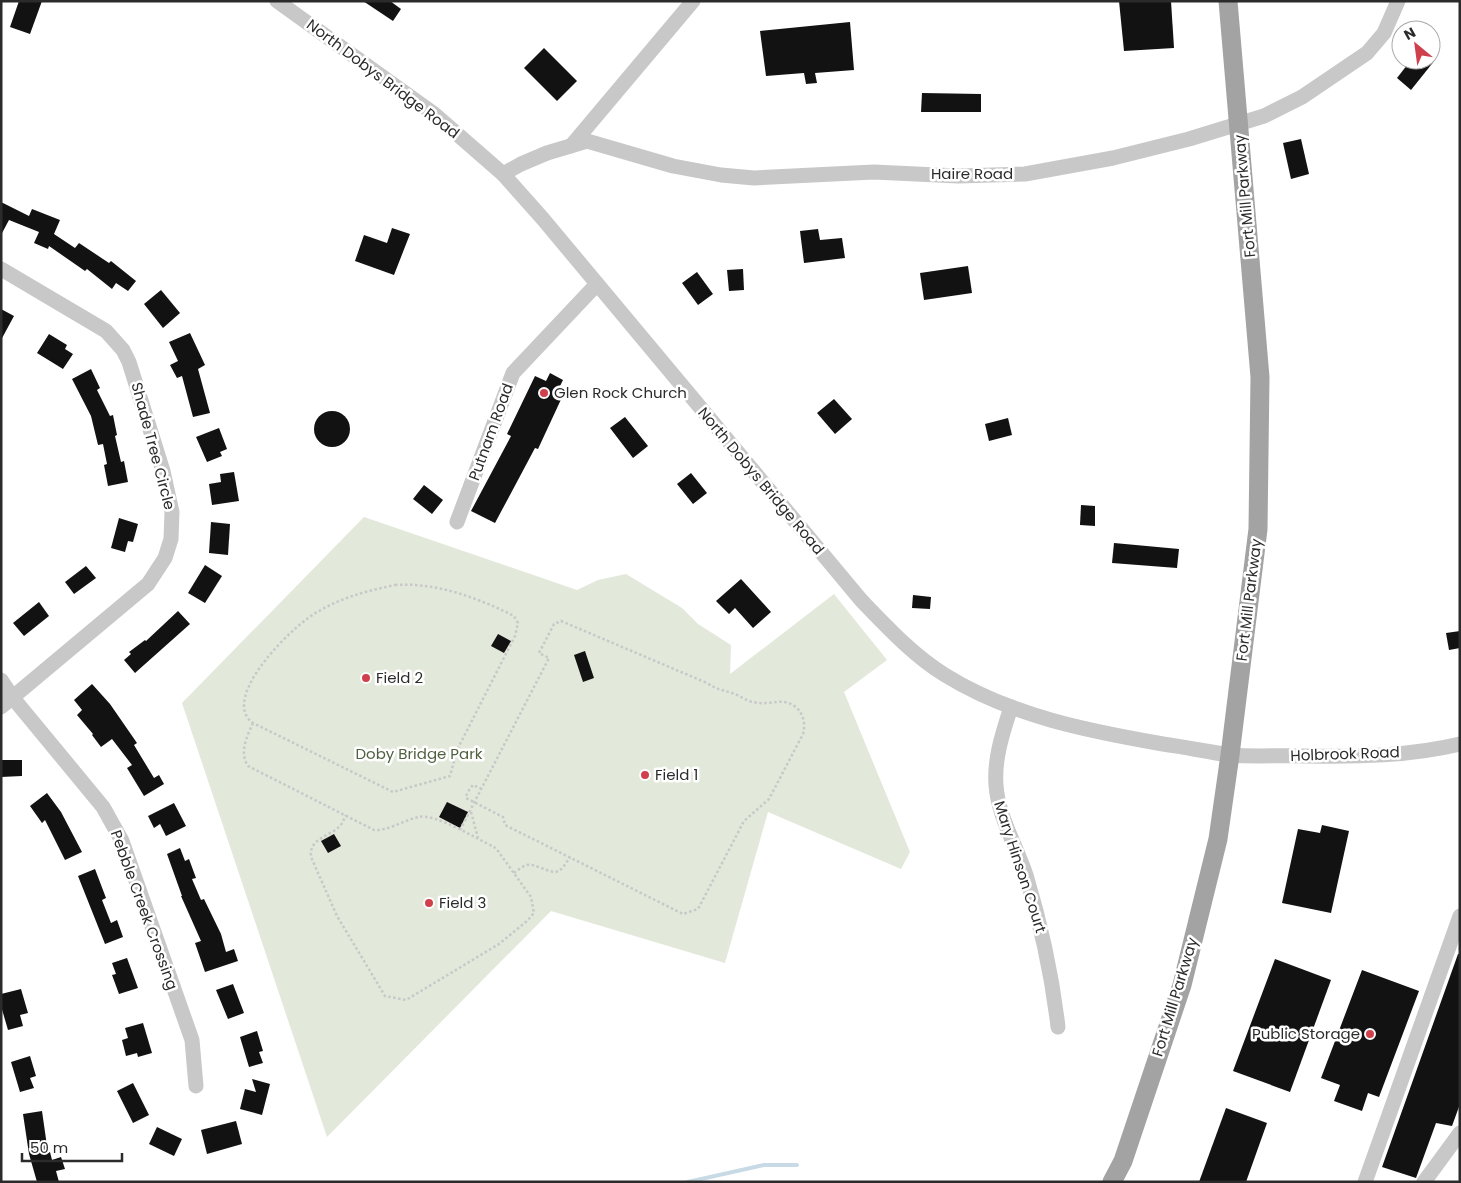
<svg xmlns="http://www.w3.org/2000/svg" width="1461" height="1183" viewBox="0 0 1461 1183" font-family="Poppins,sans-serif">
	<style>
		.green { fill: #e2e8da }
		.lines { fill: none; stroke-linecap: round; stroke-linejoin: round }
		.stream { stroke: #c8dae6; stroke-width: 4 }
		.building { fill: #121212 }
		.path { stroke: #c8c8c8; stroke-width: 2.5; stroke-dasharray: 2.5 2.5; stroke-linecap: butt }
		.minor { stroke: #c8c8c8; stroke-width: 15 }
		.major { stroke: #a3a3a3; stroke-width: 19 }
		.poi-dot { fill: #cf404c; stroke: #fff; stroke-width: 2 }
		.labels { text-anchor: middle; stroke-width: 5; stroke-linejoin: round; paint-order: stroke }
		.street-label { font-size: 15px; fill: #2b2b2b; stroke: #fff }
		.poi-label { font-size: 15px; fill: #2b2b2b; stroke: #fff; text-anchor: start }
		.park-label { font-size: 15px; fill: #4f613f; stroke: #fff }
	</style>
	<rect width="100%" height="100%" fill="#fff"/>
	<polygon class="green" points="364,517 577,590 598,580 626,574 682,608 698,624 731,645 730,674 834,594 887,660 844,692 910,852 901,869 768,812 725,963 551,911 327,1137 182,703"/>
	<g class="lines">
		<polyline class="stream" points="688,1182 764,1165 797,1165"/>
	</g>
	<g class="building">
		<polygon points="19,1 42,1 30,34 10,27"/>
		<polygon points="363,1 390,1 401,9 393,21"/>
		<polygon points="1119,1 1171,1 1174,48 1124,51"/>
		<polygon points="850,22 854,70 815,73 817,83 806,84 804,73 766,76 760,31"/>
		<polygon points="544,48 577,81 557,101 524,68"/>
		<polygon points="1411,60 1435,60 1411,90 1397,78"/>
		<polygon points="922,93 981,94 981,112 921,112"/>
		<polygon points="1301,139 1309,174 1291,179 1283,143"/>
		<polygon points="1,202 29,216 32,209 60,220 54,234 75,248 79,243 109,263 111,261 136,281 128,291 116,283 112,289 87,269 85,271 49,246 48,249 34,243 39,232 9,220 1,235"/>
		<polygon points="392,228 410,234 394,275 355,261 364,235 387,243"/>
		<polygon points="818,229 820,240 842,238 845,258 804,263 800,231"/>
		<polygon points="968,266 972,293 924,300 920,273"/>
		<polygon points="743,269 744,290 729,291 727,270"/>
		<polygon points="697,272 713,294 698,305 682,283"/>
		<polygon points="161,290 180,313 163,328 144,304"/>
		<polygon points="1,309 14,316 1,340"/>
		<polygon points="190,333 205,365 198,369 210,413 193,417 182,376 177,378 170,365 178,361 169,342"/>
		<polygon points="49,334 67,345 65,349 73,354 63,369 37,353"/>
		<polygon points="91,369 100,388 97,390 110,416 113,415 117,435 115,436 121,462 124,461 128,482 108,486 104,465 107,464 103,444 98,445 91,416 72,379"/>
		<polygon points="550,373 563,380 558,390 564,393 538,449 535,448 495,523 471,511 511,436 507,434 535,376 546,381"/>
		<polygon points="834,399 852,419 835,434 817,413"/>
		<circle cx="332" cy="429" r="18"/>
		<polygon points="625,417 648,446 633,458 610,428"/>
		<polygon points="1008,418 1012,435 989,441 985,424"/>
		<polygon points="219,428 227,449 220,452 222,456 207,462 196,437"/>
		<polygon points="234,472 239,501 212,505 209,484 221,482 220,474"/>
		<polygon points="691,473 707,493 693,504 677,484"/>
		<polygon points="424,485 443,500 432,514 413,499"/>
		<polygon points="1081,505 1095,506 1095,526 1080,525"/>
		<polygon points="119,518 138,524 133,542 128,541 125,552 111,548"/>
		<polygon points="211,522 230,524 228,555 209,553"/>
		<polygon points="1114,543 1179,549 1177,568 1112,563"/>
		<polygon points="205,565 222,576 205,603 188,593"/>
		<polygon points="86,566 96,578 74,594 65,582"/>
		<polygon points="741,579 771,612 753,628 735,608 729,614 716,601"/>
		<polygon points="913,595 931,597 930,609 912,608"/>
		<polygon points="39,602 49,616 24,636 13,623"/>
		<polygon points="178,611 190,624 135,673 124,660 131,654 129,652 145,640 146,641"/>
		<polygon points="1460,631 1460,648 1449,650 1446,633"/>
		<polygon points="498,634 511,641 504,653 491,646"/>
		<polygon points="585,651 594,678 583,682 574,655"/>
		<polygon points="92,684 110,704 137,743 134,745 154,778 159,775 164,784 144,796 127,768 132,765 112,739 101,747 92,735 93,734 77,715 82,710 74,700"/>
		<polygon points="1,760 22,760 22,776 1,777"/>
		<polygon points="47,793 61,812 82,852 65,860 45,820 42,823 30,806"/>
		<polygon points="447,802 468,812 460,828 439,817"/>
		<polygon points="174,803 186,826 166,836 160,824 154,828 148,816"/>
		<polygon points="1322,825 1349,831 1331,913 1282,903 1298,829 1320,833"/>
		<polygon points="334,834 341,846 328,853 321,841"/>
		<polygon points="180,848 185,861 189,859 196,878 192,879 201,900 204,899 221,934 226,952 234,949 238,961 205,972 195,943 201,941 181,896 182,896 167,854"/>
		<polygon points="95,869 106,898 102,900 111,923 117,920 123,937 105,944 78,876"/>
		<polygon points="1458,954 1460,954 1460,1104 1452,1126 1436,1123 1416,1178 1382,1167"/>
		<polygon points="127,958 138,988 119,994 112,975 116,974 112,963"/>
		<polygon points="1275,959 1331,980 1290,1092 1233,1071"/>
		<polygon points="1362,970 1419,991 1379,1097 1368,1093 1362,1111 1334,1101 1340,1085 1321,1078"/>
		<polygon points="233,984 244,1013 228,1019 216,990"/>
		<polygon points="21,989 28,1013 20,1015 23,1026 8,1030 1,1006 1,994"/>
		<polygon points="143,1023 152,1053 138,1057 137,1053 126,1056 122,1040 128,1038 125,1028"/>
		<polygon points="257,1031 263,1051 259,1052 263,1063 249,1067 240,1037"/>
		<polygon points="30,1056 36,1076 30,1078 34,1088 20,1092 11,1062"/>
		<polygon points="252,1079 270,1084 262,1115 240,1109 245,1089 256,1092"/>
		<polygon points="133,1083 149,1115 133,1123 117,1091"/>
		<polygon points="1226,1108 1267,1123 1246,1182 1199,1182"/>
		<polygon points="42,1111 48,1153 50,1152 52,1160 61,1157 65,1169 56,1171 59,1182 37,1182 29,1154 23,1114"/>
		<polygon points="236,1121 242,1144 207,1154 201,1130"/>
		<polygon points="157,1127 182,1139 174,1156 149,1144"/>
	</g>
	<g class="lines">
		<g class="path">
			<path d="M395 585C436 582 478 598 514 616L518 623 515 636 457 750 450 776 393 792 253 723C218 698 295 623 319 611 343 597 367 591 395 585Z"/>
			<path d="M253 723C247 736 239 753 248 766L374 830C388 831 404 820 419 817 435 813 477 839 494 847L498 851 531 897 534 913 527 921 499 944 406 1000 385 996 337 916 311 857C309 838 329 837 340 826 342 824 344 819 346 815"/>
			<polyline points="471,812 478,838"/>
			<path d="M460 830 549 658 539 653 554 624 561 621 707 683C716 689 722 690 732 693 739 695 746 701 753 702 764 705 774 701 784 702 800 704 807 720 803 734L769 799 744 821 698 909 683 914 505 825 503 817 466 798 467 793 473 785 482 789"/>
			<path d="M514 873C518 870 523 866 527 865 532 864 535 866 539 867 558 875 559 874 570 857"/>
		</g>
		<g class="minor">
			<path d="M277 1 433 113 503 174 543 219 861 600C887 627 913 655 945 675 1011 716 1088 731 1163 744 1185 747 1208 752 1230 755 1255 757 1281 755 1306 756 1357 757 1410 756 1460 744"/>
			<polyline points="571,146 693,1"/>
			<polyline points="503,174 521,164 547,153 587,141 673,166 721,175 754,178 874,172 958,176 1025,174 1113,158 1189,139 1264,116 1302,97 1367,53 1384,33 1398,1"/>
			<polyline points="1,269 106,331 123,350 129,362 163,471 172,512 171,539 165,558 148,584 1,707"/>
			<polyline points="457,522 513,373 597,284"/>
			<polyline points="1,680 13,698 103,807 122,841 192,1040 196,1086"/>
			<path d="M1011 707C1003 732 994 758 996 785 998 816 1016 845 1026 875 1041 925 1052 975 1058 1027"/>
			<polyline points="1365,1182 1460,916"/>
			<polyline points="1424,1182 1460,1133"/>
		</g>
		<polyline class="major" points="1112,1182 1123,1161 1182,985 1218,839 1230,755 1258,529 1260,377 1228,1"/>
	</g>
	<g class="poi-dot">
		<circle cx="544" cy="393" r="5"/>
		<circle cx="366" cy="678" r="5"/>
		<circle cx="645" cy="775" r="5"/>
		<circle cx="429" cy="903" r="5"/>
		<circle cx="1370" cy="1034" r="5"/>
	</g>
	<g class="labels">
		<g class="street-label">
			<text transform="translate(383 79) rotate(37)" y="5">North Dobys Bridge Road</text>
			<text x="972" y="179">Haire Road</text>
			<text transform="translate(1245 196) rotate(-95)" y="5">Fort Mill Parkway</text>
			<text transform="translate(491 432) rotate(-70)" y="5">Putnam Road</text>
			<text transform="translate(153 446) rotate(75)" y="5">Shade Tree Circle</text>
			<text transform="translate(761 481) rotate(50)" y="5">North Dobys Bridge Road</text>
			<text transform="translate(1249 600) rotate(-83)" y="5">Fort Mill Parkway</text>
			<text transform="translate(1345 754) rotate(-2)" y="5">Holbrook Road</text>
			<text transform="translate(1020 867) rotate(72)" y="5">Mary Hinson Court</text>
			<text transform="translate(144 910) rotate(70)" y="5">Pebble Creek Crossing</text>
			<text transform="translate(1175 997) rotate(-73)" y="5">Fort Mill Parkway</text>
		</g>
		<g class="poi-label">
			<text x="554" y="398">Glen Rock Church</text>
			<text x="376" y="683">Field 2</text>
			<text x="655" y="780">Field 1</text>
			<text x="439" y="908">Field 3</text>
			<text x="1360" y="1039" text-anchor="end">Public Storage</text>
		</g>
		<g class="park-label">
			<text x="419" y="759">Doby Bridge Park</text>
		</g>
	</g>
	<rect width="1461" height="1183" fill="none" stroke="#2b2b2b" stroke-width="5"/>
	<g transform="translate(1416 45) rotate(331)"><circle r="24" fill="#ffffff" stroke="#aaaaaa"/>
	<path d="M0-4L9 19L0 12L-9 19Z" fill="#cf404c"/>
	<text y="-8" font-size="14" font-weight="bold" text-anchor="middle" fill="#2b2b2b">N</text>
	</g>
	<path d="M22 1153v8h100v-8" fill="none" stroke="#2b2b2b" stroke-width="2.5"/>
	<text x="30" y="1153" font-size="15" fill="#2b2b2b" stroke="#ffffff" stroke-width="4" paint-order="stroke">50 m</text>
</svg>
